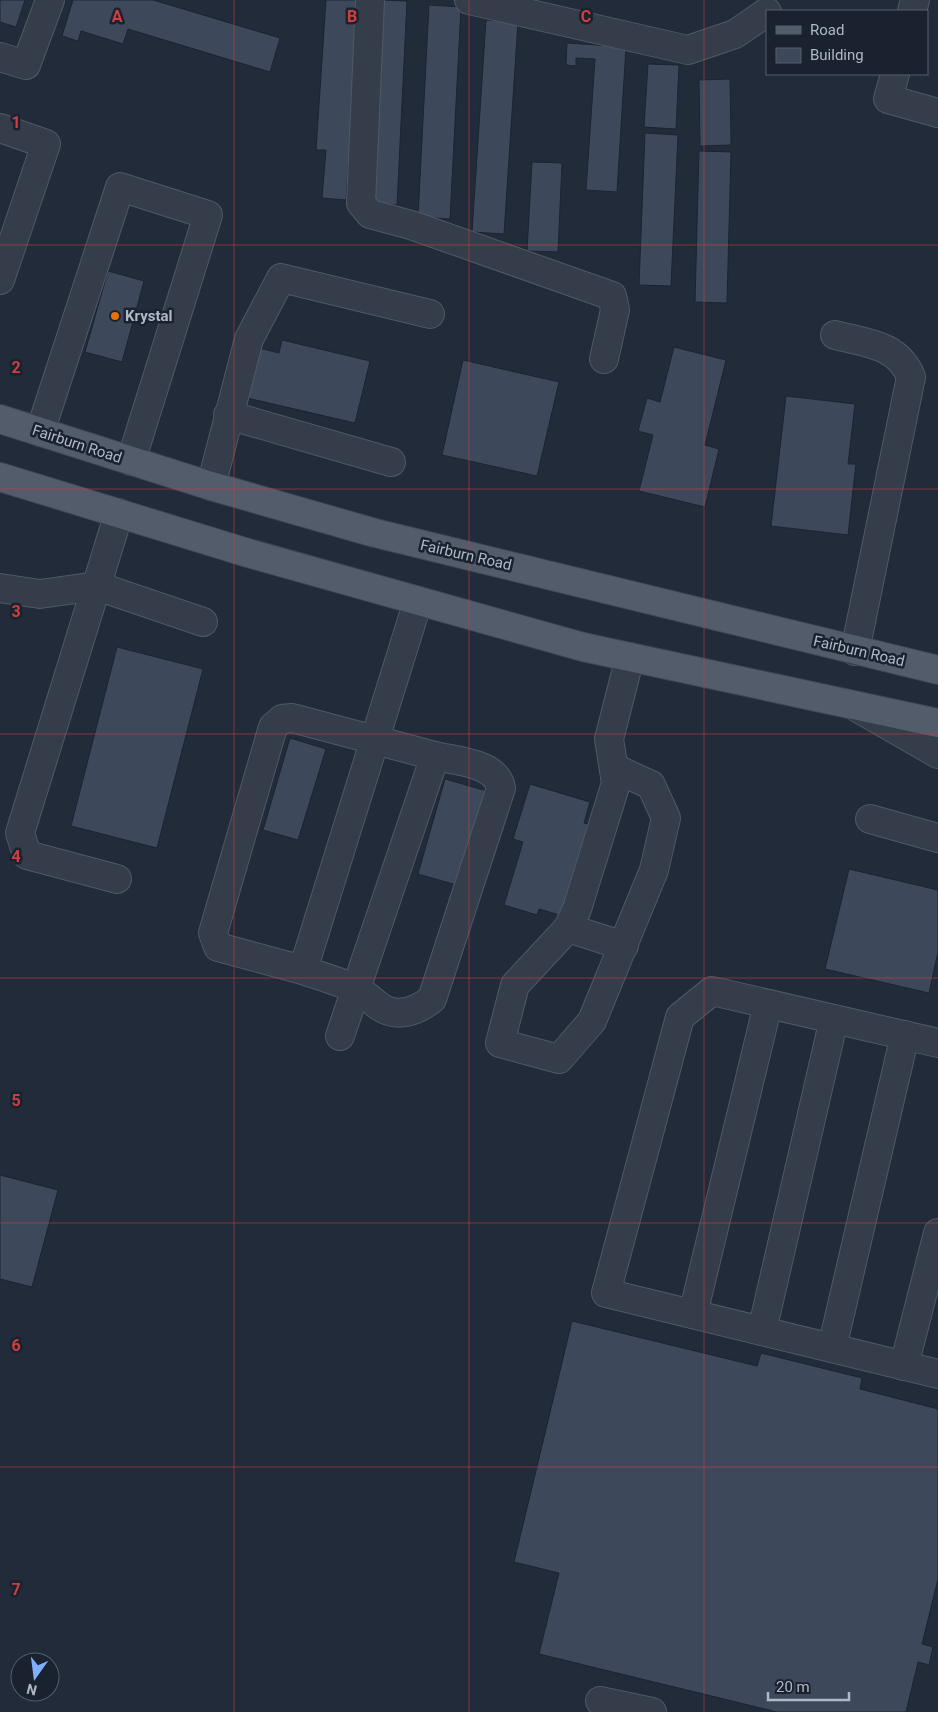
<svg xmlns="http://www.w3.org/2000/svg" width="938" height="1712" viewBox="0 0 938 1712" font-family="Roboto,sans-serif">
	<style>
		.building { fill: #3d495a; stroke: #1c2431 }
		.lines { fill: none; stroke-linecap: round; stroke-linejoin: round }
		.minor-casing { stroke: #505865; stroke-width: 30 }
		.major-casing { stroke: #3e4654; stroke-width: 30 }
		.minor { stroke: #353d4b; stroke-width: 28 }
		.major { stroke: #535c6b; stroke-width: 28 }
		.grid { fill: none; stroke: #d03e40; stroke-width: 1; stroke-opacity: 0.55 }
		.food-dot { fill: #e8710a; stroke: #1a222f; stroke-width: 2 }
		.labels { text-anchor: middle; stroke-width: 5; stroke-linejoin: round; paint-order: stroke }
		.poi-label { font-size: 15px; font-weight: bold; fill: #b0b8c7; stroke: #1a222f; text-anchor: start }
		.street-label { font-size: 15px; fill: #b0b8c7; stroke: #1a222f }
		.grid-label { font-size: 16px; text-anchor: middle; font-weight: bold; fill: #d03e40; stroke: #1a222f; stroke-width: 5; stroke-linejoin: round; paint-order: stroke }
	</style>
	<rect width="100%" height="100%" fill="#212b3a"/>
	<g class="building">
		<polygon points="0,0 25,0 16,27 0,22"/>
		<polygon points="73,0 153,0 280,38 270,72 128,29 123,44 81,31 78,41 62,36"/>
		<polygon points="326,0 359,0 346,200 322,198 326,150 316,150"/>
		<polygon points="381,0 407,1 397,205 371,204"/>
		<polygon points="429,5 461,7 450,219 418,217"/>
		<polygon points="486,20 518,22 504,234 472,232"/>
		<polygon points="567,43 626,47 617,192 586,190 595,59 576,58 576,66 566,65"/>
		<polygon points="648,64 679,65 676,129 644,127"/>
		<polygon points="730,79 731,145 700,146 699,80"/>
		<polygon points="645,133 678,135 671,286 639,285"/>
		<polygon points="699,151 731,152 727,303 695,302"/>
		<polygon points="532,162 562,163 558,252 527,251"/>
		<polygon points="108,271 144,281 122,362 85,352"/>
		<polygon points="282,340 370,361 355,423 247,398 259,348 279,353"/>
		<polygon points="674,347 726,360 705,445 719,449 705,507 639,491 653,435 638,431 647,398 660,402"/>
		<polygon points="463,360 559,382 537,476 442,455"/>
		<polygon points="786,396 855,404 848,464 856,464 848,535 771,526"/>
		<polygon points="117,647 203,669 157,848 71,826"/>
		<polygon points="290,738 326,749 298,840 263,830"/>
		<polygon points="445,779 487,791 460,886 418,874"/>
		<polygon points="530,784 590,802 584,823 591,825 563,916 539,909 537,915 504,905 523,842 513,839"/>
		<polygon points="849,869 938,890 938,952 929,993 825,969"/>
		<polygon points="0,1175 58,1190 32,1287 0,1279"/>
		<polygon points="572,1321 757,1366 761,1353 862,1378 860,1389 938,1409 938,1579 922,1644 933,1647 929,1665 918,1662 906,1712 777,1712 539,1654 559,1573 514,1562"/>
	</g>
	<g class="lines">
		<g class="minor-casing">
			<g id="minor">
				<polyline points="370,0 361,203 370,214 411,225 612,296 615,310 604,359"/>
				<polyline points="469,0 688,50 735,34 767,12"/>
				<polyline points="912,11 915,0"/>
				<polyline points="0,57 26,65 50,0"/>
				<polyline points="895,74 888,99 938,113"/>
				<polyline points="0,128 46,144 0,280"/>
				<path d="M835 335C866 343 898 344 911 377L855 651"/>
				<polyline points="228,415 391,462"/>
				<polyline points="40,432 120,187 208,215 131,461"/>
				<polyline points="211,486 249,339 281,278 430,314"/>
				<polyline points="0,588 40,594 97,586 203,622"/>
				<polyline points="858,708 938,754"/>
				<polyline points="614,768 651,785 666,818 654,870 592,1021 559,1059 500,1043 515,985 568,928 577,909 616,783 609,739 630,657"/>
				<polyline points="870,819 938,838"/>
				<polyline points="117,879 27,855 20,833 119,513"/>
				<polyline points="568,928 624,946"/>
				<path d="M303 970C320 976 337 981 354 988 363 992 371 1000 379 1006 397 1019 417 1011 432 999L501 788C497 763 456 761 435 756"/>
				<polyline points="340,1036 435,756 292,718 282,719 273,727 213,933 218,947 303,970 418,601"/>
				<polyline points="938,1043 712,991 680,1017 606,1293 938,1374"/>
				<polyline points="693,1314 768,1004"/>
				<polyline points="762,1331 834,1019"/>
				<polyline points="832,1348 905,1035"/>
				<polyline points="904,1366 938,1233"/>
				<polyline points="600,1701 652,1712"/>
			</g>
		</g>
		<g class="major-casing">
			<g id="major">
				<polyline points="0,419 211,486 375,533 938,670"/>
				<polyline points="0,477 248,553 583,647 938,723"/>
			</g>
		</g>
		<use href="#minor" class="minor"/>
		<use href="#major" class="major"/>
	</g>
	<path class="grid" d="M234 0V1712M469 0V1712M704 0V1712M0 245H938M0 489H938M0 734H938M0 978H938M0 1223H938M0 1467H938"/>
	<circle class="food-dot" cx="115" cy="316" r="5"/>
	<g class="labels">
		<g class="poi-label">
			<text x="125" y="321">Krystal</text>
		</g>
		<g class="street-label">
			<text transform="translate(77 444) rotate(18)" y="5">Fairburn Road</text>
			<text transform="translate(466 555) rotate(13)" y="5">Fairburn Road</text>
			<text transform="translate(859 651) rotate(13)" y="5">Fairburn Road</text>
		</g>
	</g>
	<g class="grid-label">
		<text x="117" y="22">A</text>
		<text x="352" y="22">B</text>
		<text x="586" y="22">C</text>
		<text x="16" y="128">1</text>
		<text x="16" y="373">2</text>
		<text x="16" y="617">3</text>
		<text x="16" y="862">4</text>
		<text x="16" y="1106">5</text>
		<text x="16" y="1351">6</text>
		<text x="16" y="1595">7</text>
	</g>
	<rect x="766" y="10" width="162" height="65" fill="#1a222f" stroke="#565e6c"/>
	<rect x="776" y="26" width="25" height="8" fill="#535c6b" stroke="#565e6c"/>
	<text x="810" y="35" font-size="15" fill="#b0b8c7">Road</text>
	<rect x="776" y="48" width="25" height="15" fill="#3d495a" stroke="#565e6c"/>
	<text x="810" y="60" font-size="15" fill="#b0b8c7">Building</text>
	<g transform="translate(35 1677) rotate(194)"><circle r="24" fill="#1a222f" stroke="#565e6c"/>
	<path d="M0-4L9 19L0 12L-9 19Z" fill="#81aefa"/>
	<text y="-8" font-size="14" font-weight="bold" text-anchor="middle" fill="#b0b8c7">N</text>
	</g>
	<path d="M768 1692v8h81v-8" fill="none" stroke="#b0b8c7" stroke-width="2.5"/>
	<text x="776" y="1692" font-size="15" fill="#b0b8c7" stroke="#1a222f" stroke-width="4" paint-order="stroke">20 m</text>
</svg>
